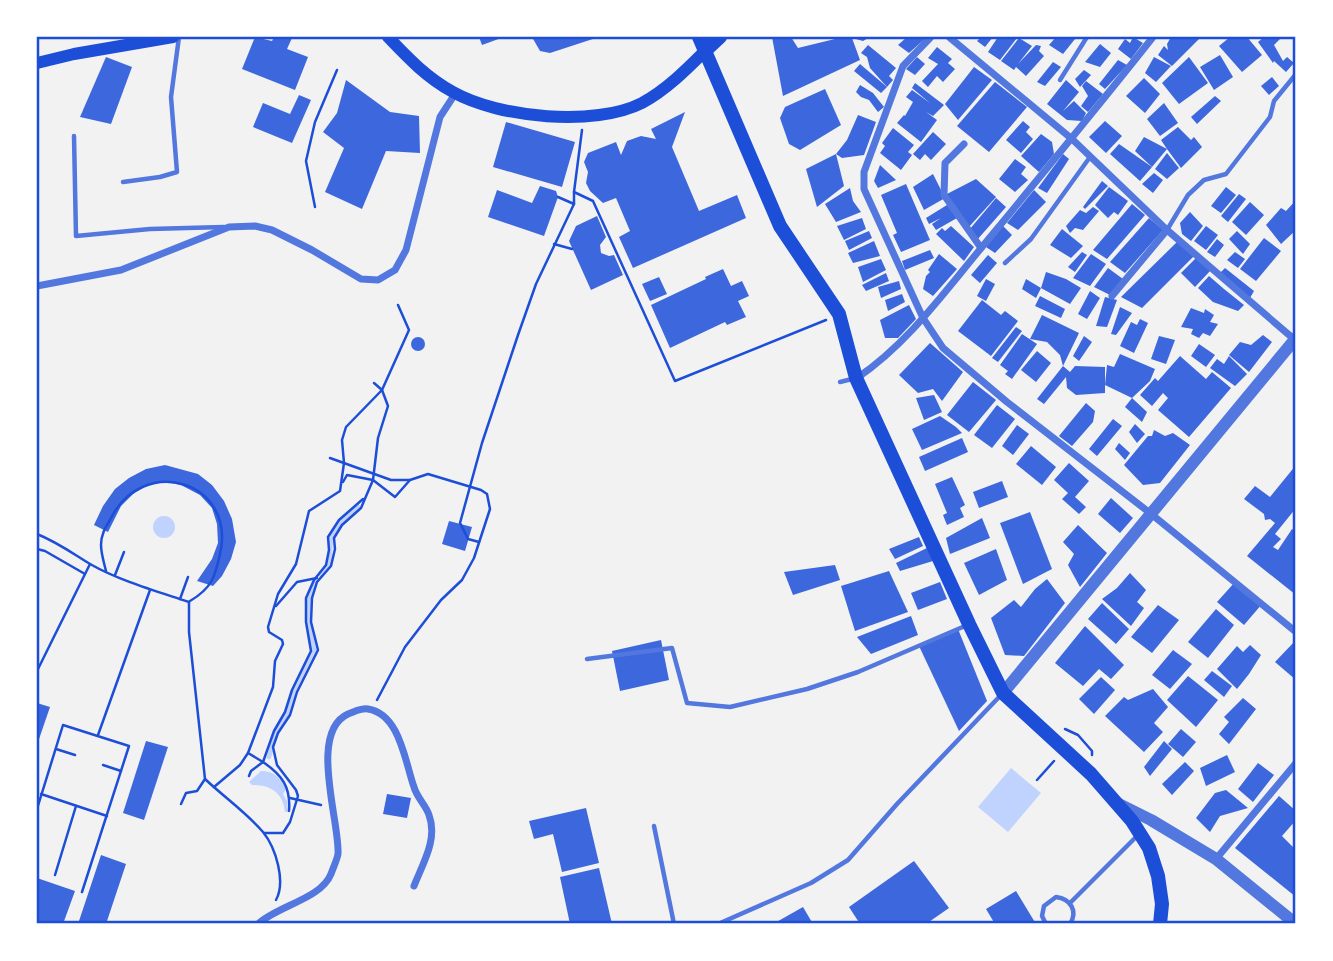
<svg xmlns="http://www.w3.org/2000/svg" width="1333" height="961" viewBox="0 0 1333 961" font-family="'Archivo Narrow',sans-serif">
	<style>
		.water { fill: #bfd3fe }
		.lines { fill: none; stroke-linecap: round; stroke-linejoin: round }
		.stream { stroke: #bfd3fe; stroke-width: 4.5 }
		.building { fill: #3d67dc }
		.path { stroke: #1d4ed8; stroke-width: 2.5 }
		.service { stroke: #5277de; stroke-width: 4.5 }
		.minor { stroke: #5277de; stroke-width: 7 }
		.tertiary { stroke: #5277de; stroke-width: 12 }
		.secondary { stroke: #1d4ed8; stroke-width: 12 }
		.primary { stroke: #1d4ed8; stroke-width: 14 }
		.neatline { fill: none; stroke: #1d4ed8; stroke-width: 2.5 }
	</style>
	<rect width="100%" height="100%" fill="#f2f2f2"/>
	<g class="water">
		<circle cx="164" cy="527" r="11"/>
		<polygon points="1011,768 1041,793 1008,832 978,807"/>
		<path d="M261 771C275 771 280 778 286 789L283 794 287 801 288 812H285C283 793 271 785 252 785L249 782Z"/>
	</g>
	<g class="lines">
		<g class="stream">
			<polyline points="321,575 329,564 331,538 341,521 358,507"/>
			<polyline points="269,757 276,732 288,713 294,690 314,650 308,621 309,598 315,582"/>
		</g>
	</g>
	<g class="building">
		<polygon points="255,37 272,41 274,37 288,37 292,38 287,49 308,57 295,90 242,69"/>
		<polygon points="479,37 504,37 482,45"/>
		<polygon points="532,37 599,37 550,53 540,51"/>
		<polygon points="772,37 791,37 798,48 843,37 870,37 863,41 852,38 860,60 783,96"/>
		<polygon points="907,37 927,37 909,53 898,45"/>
		<polygon points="981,37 993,37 985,47 977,41"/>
		<polygon points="998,37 1017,38 1000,60 988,52"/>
		<polygon points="1056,37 1070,37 1075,39 1063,54 1049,45"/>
		<polygon points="1133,37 1143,43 1131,59 1118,49 1125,39 1130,43"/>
		<polygon points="1171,37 1201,37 1172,66 1158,55 1164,46 1168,50 1167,44"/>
		<polygon points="1230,37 1247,37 1262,55 1242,72 1219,46"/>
		<polygon points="1264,37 1282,37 1274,45 1283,61 1287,57 1294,63 1286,72 1274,61 1273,63 1258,42"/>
		<polygon points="1019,38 1032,46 1018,64 1036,45 1041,46 1039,51 1044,56 1026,76 1016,67 1014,70 1001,61"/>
		<polygon points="1100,44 1111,53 1100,67 1085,62"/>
		<polygon points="868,45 896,68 889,76 893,80 887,87 870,68 867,57 861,53"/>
		<polygon points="937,47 952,59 948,63 955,69 943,82 937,76 928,87 922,81 938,64 928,58"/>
		<polygon points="1220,55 1233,77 1214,90 1200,67"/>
		<polygon points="106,57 132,67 111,124 80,117"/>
		<polygon points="917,57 925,64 915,75 906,69"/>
		<polygon points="1154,57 1171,66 1156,82 1145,73"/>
		<polygon points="1189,57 1208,83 1179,104 1162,83"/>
		<polygon points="1118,60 1127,65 1105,89 1099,84"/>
		<polygon points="1053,62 1061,67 1045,86 1037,82"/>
		<polygon points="860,64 887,87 881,93 854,71"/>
		<polygon points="974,67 992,80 958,120 945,104"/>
		<polygon points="1084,70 1091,75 1080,87 1075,79"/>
		<polygon points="1272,77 1279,86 1269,95 1261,86"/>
		<polygon points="1144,78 1160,94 1145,113 1126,96"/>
		<polygon points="346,80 390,112 419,116 420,153 386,151 362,209 325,192 344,148 323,132 337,113"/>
		<polygon points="1066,80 1079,92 1063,111 1074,101 1086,113 1082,121 1067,120 1047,104"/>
		<polygon points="1086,81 1103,94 1088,112 1081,106 1088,96 1082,86"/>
		<polygon points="995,82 1027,107 989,152 957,126"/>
		<polygon points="915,83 944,105 933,116 926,112 937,120 921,142 897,123 904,115 905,116 913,102 906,97 912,90 930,103 912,88"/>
		<polygon points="860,85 873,93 884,107 878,112 869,100 861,97 856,92"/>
		<polygon points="825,89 841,125 800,150 789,144 780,118 785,107"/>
		<polygon points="299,95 311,100 292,143 253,127 263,103 290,114"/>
		<polygon points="1215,96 1221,101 1197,124 1191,117"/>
		<polygon points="1164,103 1178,123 1160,136 1147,119"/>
		<polygon points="685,112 672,147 699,211 737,195 746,218 633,268 619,237 630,231 616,198 603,203 590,191 586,183 588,172 584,162 588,153 616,142 621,155 627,141 641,136 656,139 651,129"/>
		<polygon points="858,115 876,122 864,155 842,158 836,154 847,140"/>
		<polygon points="1023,121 1030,127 1026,132 1033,139 1021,153 1006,140"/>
		<polygon points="1105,121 1122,136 1106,153 1089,137"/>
		<polygon points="506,122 575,142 562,187 493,167"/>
		<polygon points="1178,127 1191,140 1194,137 1202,147 1181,168 1167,149 1152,167 1135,151 1144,137 1167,149 1161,140"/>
		<polygon points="893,128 914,145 908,152 912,155 901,170 880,153 885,146 882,143"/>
		<polygon points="933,132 946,144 931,160 925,154 920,160 913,154"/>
		<polygon points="1041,134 1052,142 1054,154 1039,172 1021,156"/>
		<polygon points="1119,144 1152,167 1140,181 1110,154"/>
		<polygon points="1167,153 1179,168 1167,179 1155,169"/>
		<polygon points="836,154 844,186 817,207 806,169"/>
		<polygon points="1063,154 1069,159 1047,193 1038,188"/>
		<polygon points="1015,159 1026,167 1021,174 1028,180 1015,192 999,179"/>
		<polygon points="880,165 896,180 878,188 874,181"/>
		<polygon points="1154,173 1163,180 1153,193 1142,184"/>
		<polygon points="933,174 945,198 924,210 913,187"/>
		<polygon points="976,179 996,197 968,228 945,195"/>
		<polygon points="1102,181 1108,186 1085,209 1083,207"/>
		<polygon points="906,184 930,240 901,252 893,235 897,233 881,195"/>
		<polygon points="540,186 556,191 558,197 544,236 488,217 497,190 532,203"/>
		<polygon points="1109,187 1128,201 1118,215 1114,212 1108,218 1095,205"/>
		<polygon points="1226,187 1236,195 1221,213 1211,206"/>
		<polygon points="850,188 853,201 861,212 836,222 825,204"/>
		<polygon points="1034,190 1046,202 1018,230 1007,223"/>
		<polygon points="1239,194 1246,199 1228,222 1221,216"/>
		<polygon points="996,198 1006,207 977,240 969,230"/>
		<polygon points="1296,200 1296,230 1281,244 1266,225 1281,208 1286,211"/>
		<polygon points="1250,202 1264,215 1246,235 1232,222"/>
		<polygon points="1132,204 1145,215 1107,259 1093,250"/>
		<polygon points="947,205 957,218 936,230 932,224 941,218 929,224 926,218"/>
		<polygon points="1093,207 1099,211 1083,230 1075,228 1070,233 1066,226 1080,210 1086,213"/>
		<polygon points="1190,212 1203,226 1191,241 1182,234 1180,223"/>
		<polygon points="597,216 606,237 600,245 601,253 609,256 614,255 623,275 591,290 569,241 576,226"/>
		<polygon points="862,218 866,229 844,240 837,226"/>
		<polygon points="1149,218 1163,230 1125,273 1110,262"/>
		<polygon points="951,226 974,247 964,261 936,234 942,228 945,231"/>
		<polygon points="1003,226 1012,235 995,253 986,247"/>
		<polygon points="1206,226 1218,235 1206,250 1194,241"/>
		<polygon points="1062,229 1083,246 1071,258 1050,245"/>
		<polygon points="869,231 872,238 849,250 845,241"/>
		<polygon points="1237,231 1250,244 1243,254 1229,239"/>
		<polygon points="1264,238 1281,251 1256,281 1240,269"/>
		<polygon points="1217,239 1224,245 1215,257 1207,252"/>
		<polygon points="874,241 880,256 853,263 848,253"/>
		<polygon points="1177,242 1194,256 1142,308 1121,297"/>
		<polygon points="930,250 934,258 905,270 902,261"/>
		<polygon points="1082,252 1087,255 1075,272 1068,267"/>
		<polygon points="1235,252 1245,259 1238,268 1227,260"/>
		<polygon points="939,254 957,269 933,296 923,289 926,276 930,272 928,270"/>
		<polygon points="1091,254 1106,264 1090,286 1073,278"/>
		<polygon points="988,255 997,263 980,283 971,275"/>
		<polygon points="1197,257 1211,270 1195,287 1181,273"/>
		<polygon points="881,259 886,270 863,282 858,267"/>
		<polygon points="1108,268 1123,279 1110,295 1094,287"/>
		<polygon points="1225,268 1254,291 1250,298 1220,273"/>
		<polygon points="723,269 731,286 742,281 749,296 738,301 746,317 727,325 725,322 670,348 651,305 706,279 705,277"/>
		<polygon points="1046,272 1066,279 1081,288 1070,304 1041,288 1036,298 1022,289 1026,279 1041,288"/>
		<polygon points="886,273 889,281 866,291 862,285"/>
		<polygon points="1209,276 1224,289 1244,305 1238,311 1213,302 1198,288"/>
		<polygon points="659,277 667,294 650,301 642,284"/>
		<polygon points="986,279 995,284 986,301 977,296"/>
		<polygon points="899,281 901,289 881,298 878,287"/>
		<polygon points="1090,291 1100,298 1087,319 1078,314"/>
		<polygon points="902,294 905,302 888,311 885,300"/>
		<polygon points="1040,296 1065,309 1061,318 1035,306"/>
		<polygon points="1105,297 1117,300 1107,327 1096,326"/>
		<polygon points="982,300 1001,315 1005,311 1018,321 991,356 958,331"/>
		<polygon points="909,305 916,319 898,338 885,338 880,320"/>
		<polygon points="1120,307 1132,313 1116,335 1111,334"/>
		<polygon points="1191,308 1204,313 1205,309 1214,315 1210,322 1218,324 1210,336 1203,333 1199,338 1191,334 1193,329 1181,327"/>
		<polygon points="1042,315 1079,333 1063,366 1070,372 1075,366 1105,367 1105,393 1076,395 1067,388 1066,377 1044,404 1037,399 1063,366 1060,355 1047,342 1030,339"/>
		<polygon points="1140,319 1148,323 1134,353 1120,346 1131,322 1137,325"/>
		<polygon points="1016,327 1022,331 998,362 992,358"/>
		<polygon points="1022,334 1037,344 1012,379 1005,374 1008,371 1000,365"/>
		<polygon points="1263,335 1272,342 1249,372 1229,355 1240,342 1251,345"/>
		<polygon points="1084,336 1092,342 1079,361 1073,356"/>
		<polygon points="1159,336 1175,340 1166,364 1151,359"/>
		<circle cx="418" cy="344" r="7"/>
		<polygon points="930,343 963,372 942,401 933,389 918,393 899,375"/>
		<polygon points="1199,344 1215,355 1206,367 1191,356"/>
		<polygon points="1037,351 1051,363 1036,382 1021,370"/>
		<polygon points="1120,354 1155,369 1150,381 1132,398 1147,412 1142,422 1125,407 1132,398 1105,385 1107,365 1114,367"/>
		<polygon points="1180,356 1206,379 1212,372 1231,388 1189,437 1158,410 1168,398 1163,393 1152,406 1140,395 1155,378 1158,381"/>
		<polygon points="1229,356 1247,374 1235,386 1210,368 1217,359 1224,364"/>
		<polygon points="973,382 996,400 969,432 947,415"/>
		<polygon points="934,395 942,412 924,420 916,398"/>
		<polygon points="1086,403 1095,411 1093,422 1072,446 1059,436"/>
		<polygon points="997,405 1015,419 992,448 974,435"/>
		<polygon points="940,416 956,427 962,433 922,450 912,429"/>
		<polygon points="1113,419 1122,426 1097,456 1089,449"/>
		<polygon points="1135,424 1145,434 1137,443 1129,432"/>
		<polygon points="1017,425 1029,434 1013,455 1002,446"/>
		<polygon points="1154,430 1165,436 1173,433 1190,445 1160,483 1143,485 1124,465 1148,436 1152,436"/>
		<polygon points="962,438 968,452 925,471 919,457"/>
		<polygon points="1119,443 1130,453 1125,460 1115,449"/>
		<polygon points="1031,446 1056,467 1042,485 1016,464"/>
		<polygon points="1069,463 1089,481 1075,497 1086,507 1079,514 1062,499 1068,493 1054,480"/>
		<polygon points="165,465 198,474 212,485 224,501 232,519 236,542 231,559 222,576 213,586 197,581 212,559 218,543 217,524 212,508 200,495 181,485 167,482 149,484 133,494 121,506 108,532 94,525 103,506 115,489 129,478 146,469"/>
		<polygon points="1296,465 1296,508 1275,534 1281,539 1273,547 1278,550 1292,529 1296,531 1296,595 1247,556 1275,523 1270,519 1265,520 1264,514 1244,499 1255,486 1270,497"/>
		<polygon points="952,477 965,505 960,508 964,517 947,525 943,515 947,513 935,484"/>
		<polygon points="1002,481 1008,497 979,508 973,492"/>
		<polygon points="1111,498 1133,518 1120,533 1098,514"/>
		<polygon points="1030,512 1052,569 1023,584 1000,523"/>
		<polygon points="982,518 990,538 950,554 946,538"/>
		<polygon points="449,521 472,527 465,551 442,544"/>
		<polygon points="1078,525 1107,553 1080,587 1068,565 1074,554 1063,542"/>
		<polygon points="919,537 923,546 895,559 889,549"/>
		<polygon points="927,548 933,561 900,571 896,563"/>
		<polygon points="996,549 1007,580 979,595 964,563"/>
		<polygon points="835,565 840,580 793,595 784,572"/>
		<polygon points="889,571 908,612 855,631 841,586"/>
		<polygon points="1130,573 1146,590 1137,602 1144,608 1131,626 1102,599 1117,588"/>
		<polygon points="1047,579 1065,603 1024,656 1005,655 991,618 1014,600 1021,607 1035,589"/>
		<polygon points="940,582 947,599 918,610 911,593"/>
		<polygon points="1235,582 1262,604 1244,625 1217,602"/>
		<polygon points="1102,603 1129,629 1116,644 1088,619"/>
		<polygon points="1158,605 1179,620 1152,653 1131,637"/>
		<polygon points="1216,609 1234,625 1208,658 1188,642"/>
		<polygon points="911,616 918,635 871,654 857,637"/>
		<polygon points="1085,626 1124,665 1111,679 1099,669 1083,686 1055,663"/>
		<polygon points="958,629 987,701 959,731 919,646"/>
		<polygon points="661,640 669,680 620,691 612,651"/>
		<polygon points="1295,641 1296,643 1296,680 1275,662"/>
		<polygon points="1250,645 1261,655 1249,674 1237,689 1217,669 1237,646 1243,652"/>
		<polygon points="1173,650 1192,664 1170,689 1152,675"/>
		<polygon points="1212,671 1232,686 1224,697 1204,680"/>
		<polygon points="1188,676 1218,700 1196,727 1167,700"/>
		<polygon points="1101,677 1115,690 1094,714 1079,699"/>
		<polygon points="1153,689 1168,707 1154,723 1163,732 1144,752 1105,716 1124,697 1128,700"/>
		<polygon points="1243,698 1256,709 1229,744 1219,734 1229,722 1224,717"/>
		<polygon points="37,703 50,707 37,745"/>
		<polygon points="1181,729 1196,742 1183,757 1168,744"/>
		<polygon points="146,741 168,747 144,820 123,813"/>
		<polygon points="1164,741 1172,749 1150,776 1144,767"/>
		<polygon points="1227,755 1235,772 1206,786 1200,768"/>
		<polygon points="1185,762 1194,771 1172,795 1162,784"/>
		<polygon points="1258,763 1274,775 1253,802 1238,789"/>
		<polygon points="1226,790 1248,808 1220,816 1210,832 1196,818 1215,793"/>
		<polygon points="387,794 411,798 407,818 383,814"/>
		<polygon points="1279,796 1296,811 1296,820 1282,836 1296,850 1296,897 1235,848"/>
		<polygon points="586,808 599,863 562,872 553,834 534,839 529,821"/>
		<polygon points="101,855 126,864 106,924 78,924"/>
		<polygon points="914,861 949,908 926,924 860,924 849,907"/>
		<polygon points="599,868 612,924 570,924 560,877"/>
		<polygon points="37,878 75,891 63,924 37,924"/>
		<polygon points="1016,891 1036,924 995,924 986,909"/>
		<polygon points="803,907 813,924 773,924"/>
	</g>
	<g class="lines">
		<g class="path">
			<polyline points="582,130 574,192 593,201 675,381 826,320"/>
			<polyline points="558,197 574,204"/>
			<polyline points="315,207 306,161 315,122 337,70"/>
			<polyline points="554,244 572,249"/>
			<polyline points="330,458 391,480 410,480 428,474 481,490 487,494 490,509 474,558 462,580 441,600 405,647 377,700"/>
			<polyline points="343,482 347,475 373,480 395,497 410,480"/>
			<path d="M37 534C57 542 72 553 90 564 120 581 156 591 189 602V632L205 779C224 797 247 813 263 832 276 848 286 882 276 900"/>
			<polyline points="479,542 468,539 460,523 482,443 518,335 536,284 574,204 574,192"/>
			<polyline points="37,549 45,551 85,574"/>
			<path d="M106 571C104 563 101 553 101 545 101 535 105 528 110 520 143 452 237 482 220 554 215 577 212 588 190 601"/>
			<polyline points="115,575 124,552"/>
			<polyline points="180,599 188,577"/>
			<polyline points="276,606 297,582 317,578"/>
			<polyline points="37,671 90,564"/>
			<polyline points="1065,729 1078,735 1092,751 1092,755"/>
			<polyline points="98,735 150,590"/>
			<polyline points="56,749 75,755"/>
			<polyline points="248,753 263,762 274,731 285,712 292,690 311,651 306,622 306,598 314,580 326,565 329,550 328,537 339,520 363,499"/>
			<polyline points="103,765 121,771"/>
			<path d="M249 776 251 771 263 762C282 775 291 787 289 811"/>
			<polyline points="1037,780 1054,761"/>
			<polyline points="214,787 240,765 248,753 273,687 275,661 283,644 282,640 269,632 268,627 278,594 296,564 309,511 340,491 344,463 342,440 346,427 382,390 409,330 398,305"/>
			<polyline points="41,794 107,816"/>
			<polyline points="290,798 321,805"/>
			<polyline points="181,804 186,793 197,791 205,779"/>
			<polyline points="37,809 63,725 129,746 82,892"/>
			<polyline points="264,833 283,833 290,822 298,796 296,790 277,765 273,747 278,733 290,715 297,692 318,650 311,622 312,598 317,582 331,566 335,549 334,538 342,525 361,508 373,480 378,438 388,406 382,390 374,383"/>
			<polyline points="55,875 76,806"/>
		</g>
		<g class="service">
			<polyline points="1060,80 1087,37"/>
			<polyline points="74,136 76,236 150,229 224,227"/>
			<polyline points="123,182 160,177 177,172 171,97 179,37"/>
			<polyline points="1167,230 1188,195 1204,180 1226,174 1270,117 1274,101 1296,74"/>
			<polyline points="1005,263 1031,239 1090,157"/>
			<polyline points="840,382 852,379"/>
			<polyline points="587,659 672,648 687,703 730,707 807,689 858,672 965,626"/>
			<polyline points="654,826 674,924"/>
			<polyline points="1070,903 1139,834"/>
			<polyline points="718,924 811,883 848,860 897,804 1000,696"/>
			<path d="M1046 924 1042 916 1044 906 1056 897C1071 899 1078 911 1070 924"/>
		</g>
		<g class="minor">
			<polyline points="931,37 903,66 864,172 864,189 923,318 943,348 1007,402 1150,513 1296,632"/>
			<polyline points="949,37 1072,139 1167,230 1295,340"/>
			<polyline points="964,144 945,163 944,195 981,248"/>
			<polyline points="37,286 121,270 229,227 255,226 272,230 312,250 361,279 378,280 395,270 406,250 440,117 455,94"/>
			<polyline points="1112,296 1167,230"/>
			<path d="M857 378C907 344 943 294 982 247 1039 178 1097 108 1153 37"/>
			<polyline points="1216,859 1296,763"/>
			<path d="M258 924C277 906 321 899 331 874 333 868 337 860 338 854 340 822 308 732 348 714 356 711 361 708 368 709 400 714 405 762 414 787 417 798 426 805 429 815 438 839 423 863 414 886"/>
		</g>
		<g class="tertiary">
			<polyline points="1003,693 1296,338"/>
			<polyline points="1117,803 1151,820 1216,859 1296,924"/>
		</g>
		<g class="secondary">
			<path d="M388 37C408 58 427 78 453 92 499 118 595 127 642 103 666 90 686 70 705 51"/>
			<polyline points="37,63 74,54 173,37"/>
		</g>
		<g class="primary">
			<polyline points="699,37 780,226 839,314 856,378 969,624 1003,693 1091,774 1132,821 1149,848 1158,876 1162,904 1160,924"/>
			<polyline points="705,51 720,37"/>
		</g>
	</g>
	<rect width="1333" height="961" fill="none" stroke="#ffffff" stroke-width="77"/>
	<rect x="38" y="38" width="1256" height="884" class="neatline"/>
</svg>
